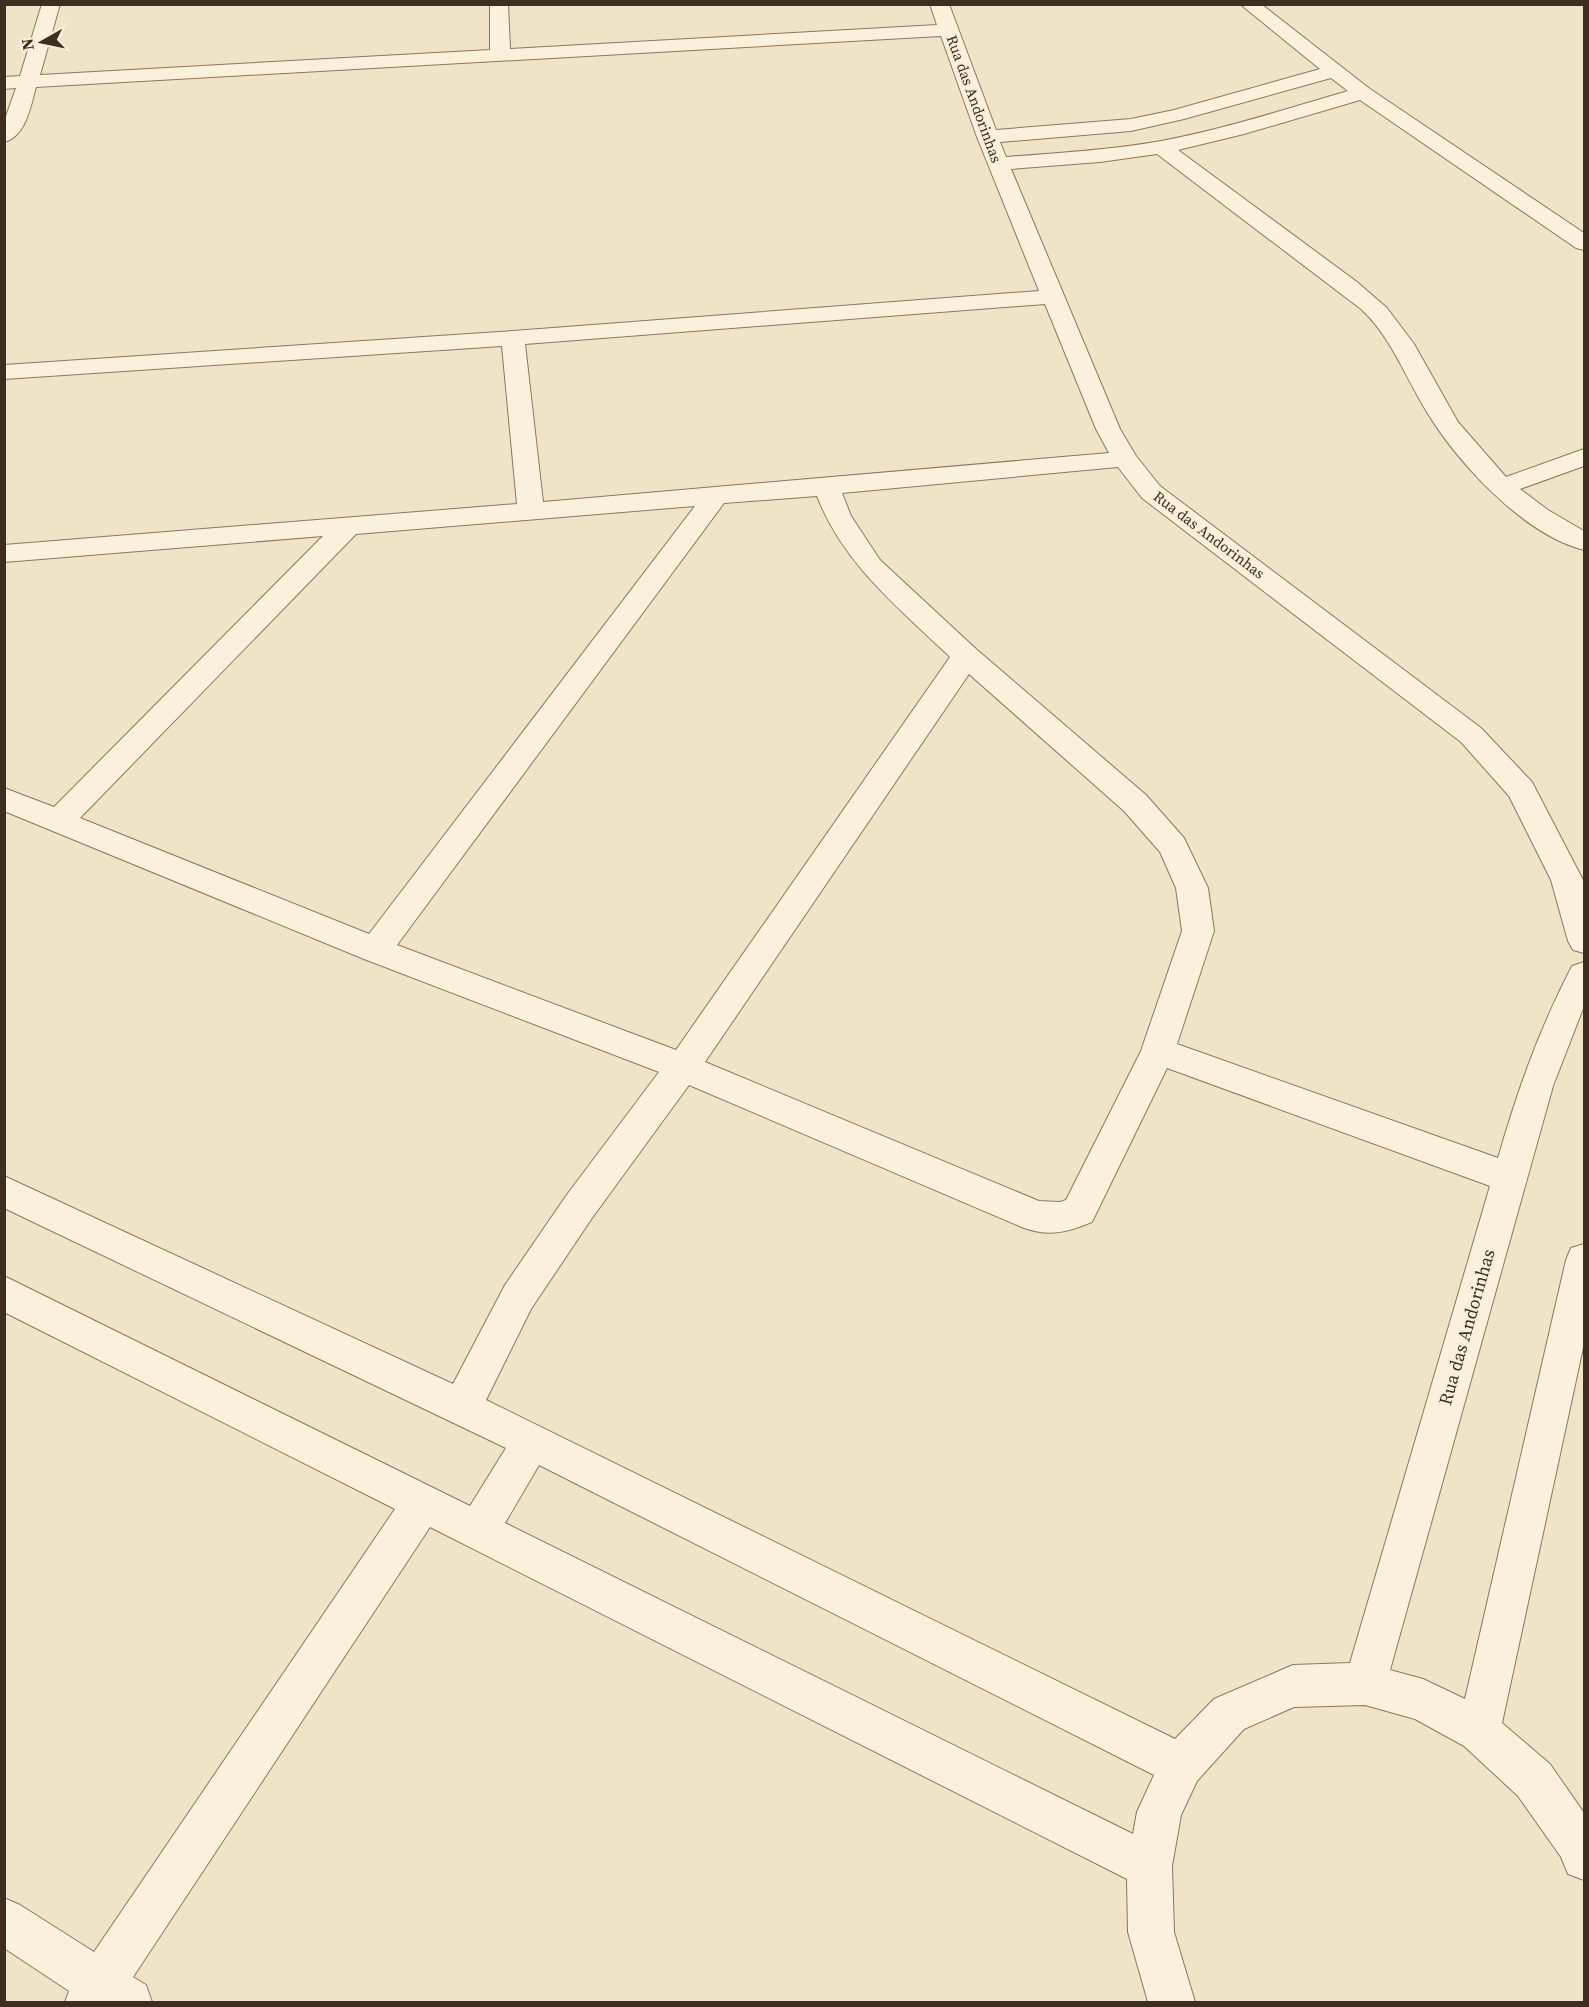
<svg xmlns="http://www.w3.org/2000/svg" width="1589" height="2007" viewBox="0 0 1589 2007" font-family="'Source Serif 4',serif">
	<style>
		.lines { fill: none; stroke-linecap: round; stroke-linejoin: round }
		.minor-casing { stroke: #8d765c; stroke-width: 2 }
		.minor { fill: #faf1dc; fill-rule: evenodd }
		.labels { text-anchor: middle; stroke-width: 4.5; stroke-linejoin: round; paint-order: stroke }
		.far-street-label { font-size: 15px; fill: #3d2e20; stroke: #f7eed8 }
		.street-label { font-size: 18px; fill: #3d2e20; stroke: #f7eed8 }
	</style>
	<rect width="100%" height="100%" fill="#f0e4c8"/>
	<g class="lines">
		<g class="minor-casing">
			<path id="minor" d="M42 4H60L40 75 490 50V4H508L510 49 937 25 930 4H949L996 130 1131 119 1174 110 1320 69 1240 4H1261L1370 89 1584 233V250L1576 248 1360 100 1244 134 1178 150 1357 282 1387 308 1414 344 1458 422 1506 477 1584 449V466L1520 489 1548 510 1584 531V550C1521 534 1452 457 1421 402 1402 369 1389 335 1361 309L1157 154 1100 162 1011 169 1120 429 1136 456 1160 486 1481 728 1532 782 1583 880 1584 953 1573 950 1568 941 1551 880 1509 796 1461 742 1142 498 1118 467 842 493 851 516 880 560 976 649 1146 795 1184 838 1208 888 1214 931 1177 1044 1498 1158C1518 1089 1539 1030 1572 966L1584 962V1006L1553 1086 1390 1670 1423 1679 1465 1699 1566 1260 1571 1248 1584 1244V1343L1502 1723 1550 1764 1584 1813V1880L1568 1874 1561 1857 1518 1796 1464 1746 1415 1719 1365 1705 1294 1707 1244 1729 1197 1781 1181 1815 1172 1866 1174 1932 1195 2002H1148L1128 1932 1127 1879 430 1527 133 1977 146 1985 152 2002H65L69 1991 4 1948V1898L20 1905 94 1952 395 1509 4 1312V1276L470 1506 506 1448 4 1208V1176L453 1384 505 1285 566 1196 659 1072 364 959 4 811V788L54 807 323 536 4 562V545L517 504 502 346 4 379V365L513 331 1039 291 977 137 941 36 36 87C31 105 26 137 4 142V122L16 88 4 89V77L20 76ZM1331 78 1348 91C1286 109 1225 129 1161 141 1110 150 1058 153 1006 157L1000 142 1131 131 1184 119ZM1045 304 1096 429 1109 453 543 502 525 344ZM817 496C843 564 900 609 950 657L676 1050 397 945 724 503ZM695 506 369 934 80 818 356 534ZM969 674 1124 811 1160 852 1176 888 1182 931 1141 1051 1066 1200 1060 1202 1039 1201 705 1062ZM1167 1068 1490 1186 1350 1663 1293 1665 1214 1699 1175 1739 486 1400 531 1309 592 1218 689 1085 1024 1228C1049 1237 1068 1232 1092 1222ZM539 1465 1154 1775 1137 1812 1133 1834 505 1523Z"/>
		</g>
		<use href="#minor" class="minor"/>
	</g>
	<g class="labels">
		<g class="far-street-label">
			<text transform="translate(974 99) rotate(70)" y="5">Rua das Andorinhas</text>
			<text transform="translate(1209 535) rotate(37)" y="5">Rua das Andorinhas</text>
		</g>
		<g class="street-label">
			<text transform="translate(1467 1327) rotate(-74)" y="6">Rua das Andorinhas</text>
		</g>
	</g>
	<rect width="1589" height="2007" fill="none" stroke="#3d2e20" stroke-width="12"/>
	<g transform="translate(42 42) rotate(261)" stroke="#f7eed8" stroke-width="4.5" paint-order="stroke">
	<path d="M0-4.5L10 22L0 15L-10 22Z" fill="#3d2e20"/>
	<text y="-9" font-size="16" font-weight="bold" text-anchor="middle" fill="#3d2e20">N</text>
	</g>
</svg>
